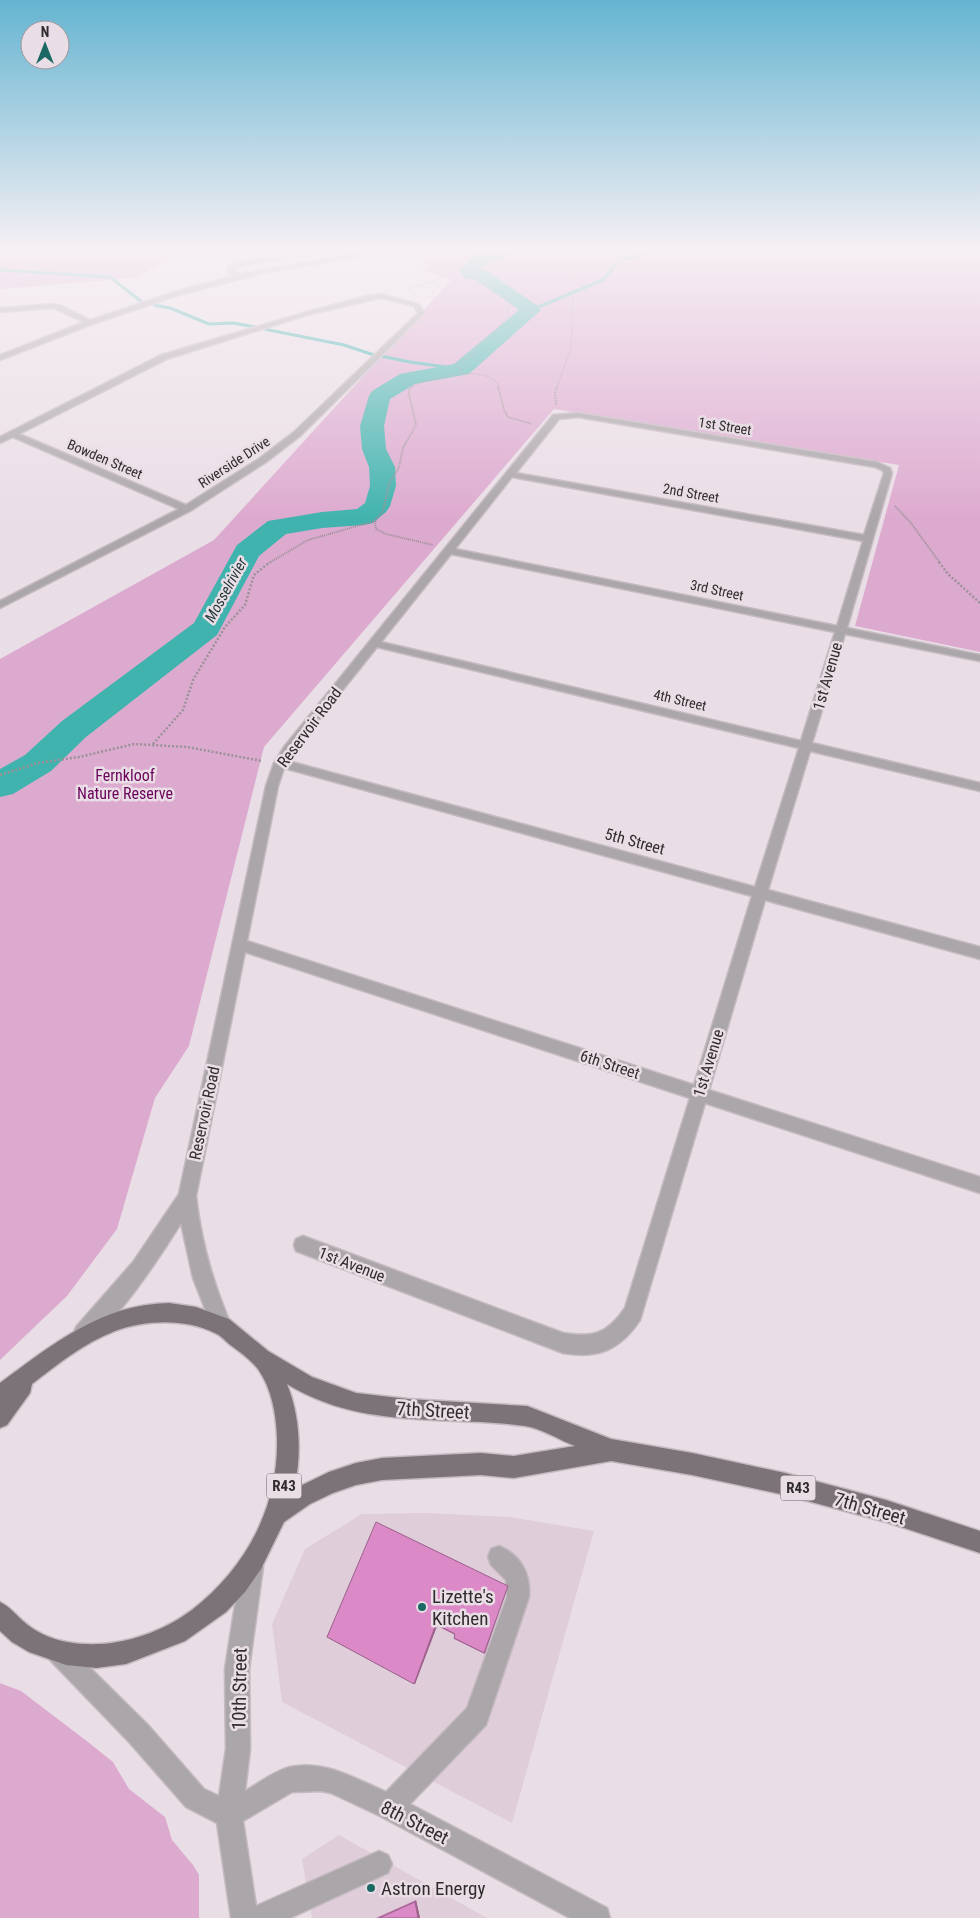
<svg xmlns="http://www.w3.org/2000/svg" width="980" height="1918" viewBox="0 0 980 1918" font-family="'Roboto Condensed',sans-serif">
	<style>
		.built { fill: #dfcdd9 }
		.green { fill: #ddaacf }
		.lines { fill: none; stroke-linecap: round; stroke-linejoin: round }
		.stream { stroke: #41b3ae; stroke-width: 3 }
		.river { fill: #41b3ae; fill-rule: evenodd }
		.minor-casing { stroke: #c5bac1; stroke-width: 3 }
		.major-casing { stroke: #c5bac1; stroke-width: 3 }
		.path-far2 { stroke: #9a9197; stroke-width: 1; stroke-dasharray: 1 1; stroke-linecap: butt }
		.path-far1 { stroke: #9a9197; stroke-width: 2; stroke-dasharray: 1 1; stroke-linecap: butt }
		.path { stroke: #9a9197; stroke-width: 2.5; stroke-dasharray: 2 2; stroke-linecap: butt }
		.minor { fill: #aba6a9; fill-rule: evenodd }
		.major { fill: #7c7379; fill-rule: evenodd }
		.wall { fill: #bd77ab }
		.shaded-wall { fill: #9a618b }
		.building { fill: #dc8ac7; stroke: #9a618b }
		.poi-dot { fill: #1b6864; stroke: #eadee6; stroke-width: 2 }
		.labels { text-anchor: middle; stroke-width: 5; stroke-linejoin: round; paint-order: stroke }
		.far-street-label { font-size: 14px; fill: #2f2b2e; stroke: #eadee6 }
		.far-water-label { font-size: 15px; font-style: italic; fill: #1f3837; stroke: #eadee6 }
		.shield { fill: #eadee6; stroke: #676165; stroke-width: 1 }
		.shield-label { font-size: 15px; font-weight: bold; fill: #2f2b2e }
		.street-label { font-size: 16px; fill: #2f2b2e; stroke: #eadee6 }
		.park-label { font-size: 16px; fill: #6b035b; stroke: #eadee6 }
		.near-street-label { font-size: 19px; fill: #2f2b2e; stroke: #eadee6 }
		.near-poi-label { font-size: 19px; fill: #2f2b2e; stroke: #eadee6; text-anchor: start }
	</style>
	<rect width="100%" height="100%" fill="#eadee6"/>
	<g class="built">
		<polygon points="427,1513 510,1517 594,1531 512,1823 282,1702 272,1624 305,1549 362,1514"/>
		<polygon points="339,1835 487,1918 312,1918 302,1859"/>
	</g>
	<g class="green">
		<polygon points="0,249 190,249 133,278 0,289"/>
		<polygon points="437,249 980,249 980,652 855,626 899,465 554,409 264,747 189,1046 155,1098 117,1229 67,1296 0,1360 0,659 214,540 451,280 422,271 429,266 421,265"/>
		<polygon points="0,1683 21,1691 88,1742 113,1762 129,1789 165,1817 172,1840 193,1865 199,1875 199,1918 0,1918"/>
	</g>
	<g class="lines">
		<g class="stream">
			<polyline points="0,270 110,277 143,303"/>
			<polyline points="154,305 170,308 209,324 234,323 344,345 371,354 410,362 461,369"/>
			<polyline points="531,310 603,280 619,261 663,249"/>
		</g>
		<polygon class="river" points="493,249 518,249 516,253 486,264 480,269 487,271 538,306 541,310 469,374 415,384 390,399 384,426 386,449 395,467 396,486 390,506 386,512 373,523 364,525 322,528 286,534 259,556 217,635 86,737 51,771 13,794 0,797 0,769 25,755 62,721 194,623 237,545 268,521 322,512 357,509 365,503 370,486 369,467 362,449 360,426 369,396 372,391 400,374 454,364 519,310 476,280 464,278 459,270 474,256"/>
		<g class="minor-casing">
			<g id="minor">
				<polygon points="360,253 362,256 267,272 179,295 90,325 0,360 0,355 84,322 53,308 0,312 0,308 53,304 62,306 90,320 174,292 233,276 227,271 228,267 244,261 282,257 285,259 245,265 233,270 240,274"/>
				<path d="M381 294 418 304 425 313 300 436 266 462 190 511 0 608V601L179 509 13 437 0 443V437L161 355 303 313 366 296ZM381 298 414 306 418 313 294 432 260 458 186 505 19 434 167 359 307 315Z"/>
				<path d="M578 413 877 462 890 468 892 473 847 628 980 655V661L845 634 812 743 980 783V791L810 751 768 890 980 947V959L765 900 709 1090 980 1177V1193L705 1103 640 1320C620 1350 598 1359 563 1353L296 1251 294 1245 296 1239 303 1236 563 1333C593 1338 607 1334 625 1308L690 1098 245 952 196 1196C201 1242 213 1283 231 1325L228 1332 221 1335 214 1332 193 1278 181 1223C164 1251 111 1332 83 1344L76 1341 73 1334 76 1327 133 1262 179 1194 266 786 274 763 284 747 553 415ZM578 417 875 467 882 470 884 473 864 535 516 473 559 419ZM512 477 863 541 837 626 455 549ZM451 554 835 632 801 741 381 642ZM377 647 799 748 755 887 288 761 293 752ZM284 768 752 896 694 1085 247 941 278 786Z"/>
				<path d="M499 1546C521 1555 531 1574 529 1597L489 1716 486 1725 410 1804 607 1908 610 1918H570L380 1816 331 1793 321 1791 292 1792 243 1821 256 1906 379 1851 388 1855 392 1864 388 1873 290 1918H231L217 1823 186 1807 130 1743 50 1660 46 1652 50 1644 58 1640 66 1644 148 1725 204 1789 219 1796 226 1749 225 1669 241 1567 244 1559 252 1556 260 1559 263 1567 249 1669 250 1749 245 1791C258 1784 274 1771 290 1767 325 1760 354 1778 386 1792L467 1708 507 1597 506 1580 491 1565 488 1557 491 1549Z"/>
			</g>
		</g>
		<g class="major-casing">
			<path id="major" d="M169 1303 196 1307 229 1319 268 1351 312 1377 356 1393 408 1399 527 1406 611 1439 692 1453 785 1473 886 1500 980 1531V1553L886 1522 785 1495 692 1475 611 1461 514 1478 481 1475 382 1480 356 1485 333 1493 310 1504 284 1522 261 1569 245 1592 226 1612 185 1641 126 1664 96 1668 66 1665 29 1652 12 1642 0 1631V1602C10 1607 15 1614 23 1621 35 1632 51 1639 67 1642 110 1650 157 1636 192 1610 246 1568 279 1507 277 1437 276 1414 272 1389 258 1369 250 1359 240 1352 229 1344 225 1340 220 1335 215 1333 185 1318 145 1320 115 1331 84 1343 58 1364 32 1384L30 1393 7 1425 0 1428V1383C52 1345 101 1304 169 1303ZM287 1384C362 1430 442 1415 525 1426 541 1428 559 1440 575 1446L514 1456 481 1453 382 1458 356 1463 329 1472 294 1489C302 1455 300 1416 287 1384Z"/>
		</g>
		<g class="path-far2">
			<polyline points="978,249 980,251"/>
			<polyline points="28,253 50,249"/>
			<polyline points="0,257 115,249"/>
			<polyline points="408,289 444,278"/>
			<polyline points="429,299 445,276 472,249"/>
			<polyline points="461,373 461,369 456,366 457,364 472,355 478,346 490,337 509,315 507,308 511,305 512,299 490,291 487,282"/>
			<path d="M411 387C429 378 488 362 499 387"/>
			<polyline points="557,387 571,348 574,276 579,265 593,249"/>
		</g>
		<g class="path-far1">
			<polyline points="498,386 504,410 508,417 532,424"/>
			<polyline points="556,405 555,392 557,386"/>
			<polyline points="895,506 911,523 940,563"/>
			<polyline points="375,521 376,529 386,534 433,545"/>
			<polyline points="269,563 308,540 375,521 383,511 389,484 399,467 403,448 416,425 409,394 409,389 413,386"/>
		</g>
		<g class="path">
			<polyline points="939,562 948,574 980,603"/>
			<polyline points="153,744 183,710 193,680 225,627 245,605 254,575 270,562"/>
			<polyline points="0,775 38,763 79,757 134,744 187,747 262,761"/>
		</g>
		<use href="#minor" class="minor"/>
		<use href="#major" class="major"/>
	</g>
	<g class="wall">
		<polygon points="508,1586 485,1654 454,1639 455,1635 437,1626 415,1684 327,1637"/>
		<polygon points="416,1900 420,1918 376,1918"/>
	</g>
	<g class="shaded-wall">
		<polygon points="436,1624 437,1626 415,1684 414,1684"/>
		<polygon points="416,1900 420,1918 418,1918 415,1902"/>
	</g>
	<g class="building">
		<polygon points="376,1522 508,1586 484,1653 454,1638 455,1634 436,1624 414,1684 327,1637"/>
		<polygon points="415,1902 418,1918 379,1918"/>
	</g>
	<linearGradient id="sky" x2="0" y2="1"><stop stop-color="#65b4d1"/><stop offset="0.48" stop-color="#f6f0f4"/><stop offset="1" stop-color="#f6f0f4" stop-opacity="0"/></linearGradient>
	<rect width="980" height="518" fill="url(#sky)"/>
	<g class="poi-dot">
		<circle cx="422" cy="1607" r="5"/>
		<circle cx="371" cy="1888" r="5"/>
	</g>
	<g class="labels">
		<g class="far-street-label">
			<text transform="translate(725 426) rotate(9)" y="5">1st Street</text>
			<text transform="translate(105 459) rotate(23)" y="5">Bowden Street</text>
			<text transform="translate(234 462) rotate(-33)" y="5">Riverside Drive</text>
			<text transform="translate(691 493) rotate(10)" y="5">2nd Street</text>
			<text transform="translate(717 590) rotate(12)" y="5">3rd Street</text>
			<text transform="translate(680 700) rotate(13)" y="5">4th Street</text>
		</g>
		<g class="far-water-label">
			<text transform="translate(226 590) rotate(-61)" y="5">Mosselrivier</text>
		</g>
		<g class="shield">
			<rect x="266.5" y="1473.5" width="35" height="25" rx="4"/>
			<rect x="780.5" y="1475.5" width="35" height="25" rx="4"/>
		</g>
		<g class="shield-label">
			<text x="284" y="1491">R43</text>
			<text x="798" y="1493">R43</text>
		</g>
		<g class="street-label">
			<text transform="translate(827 676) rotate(-74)" y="6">1st Avenue</text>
			<text transform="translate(309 727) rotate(-53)" y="6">Reservoir Road</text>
			<text transform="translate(635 841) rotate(15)" y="6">5th Street</text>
			<text transform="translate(708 1063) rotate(-73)" y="6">1st Avenue</text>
			<text transform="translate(610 1064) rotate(18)" y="6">6th Street</text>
			<text transform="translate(204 1113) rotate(-78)" y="6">Reservoir Road</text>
			<text transform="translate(352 1264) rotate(21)" y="6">1st Avenue</text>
		</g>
		<g class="park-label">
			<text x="125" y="781">Fernkloof<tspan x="125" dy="18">Nature Reserve</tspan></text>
		</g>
		<g class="near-street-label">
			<text transform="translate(433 1410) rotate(3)" y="7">7th Street</text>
			<text transform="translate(870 1508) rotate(16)" y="7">7th Street</text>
			<text transform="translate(239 1689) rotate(-89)" y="7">10th Street</text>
			<text transform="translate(415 1822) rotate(27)" y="7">8th Street</text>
		</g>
		<g class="near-poi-label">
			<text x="432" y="1603">Lizette's<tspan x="432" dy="22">Kitchen</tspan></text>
			<text x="381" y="1895">Astron Energy</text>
		</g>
	</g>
	<g transform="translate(45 45)"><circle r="24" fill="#eadee6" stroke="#9f969c"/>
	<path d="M0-4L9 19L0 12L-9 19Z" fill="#1b6864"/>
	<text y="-8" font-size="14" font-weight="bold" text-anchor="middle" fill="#2f2b2e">N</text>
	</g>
</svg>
